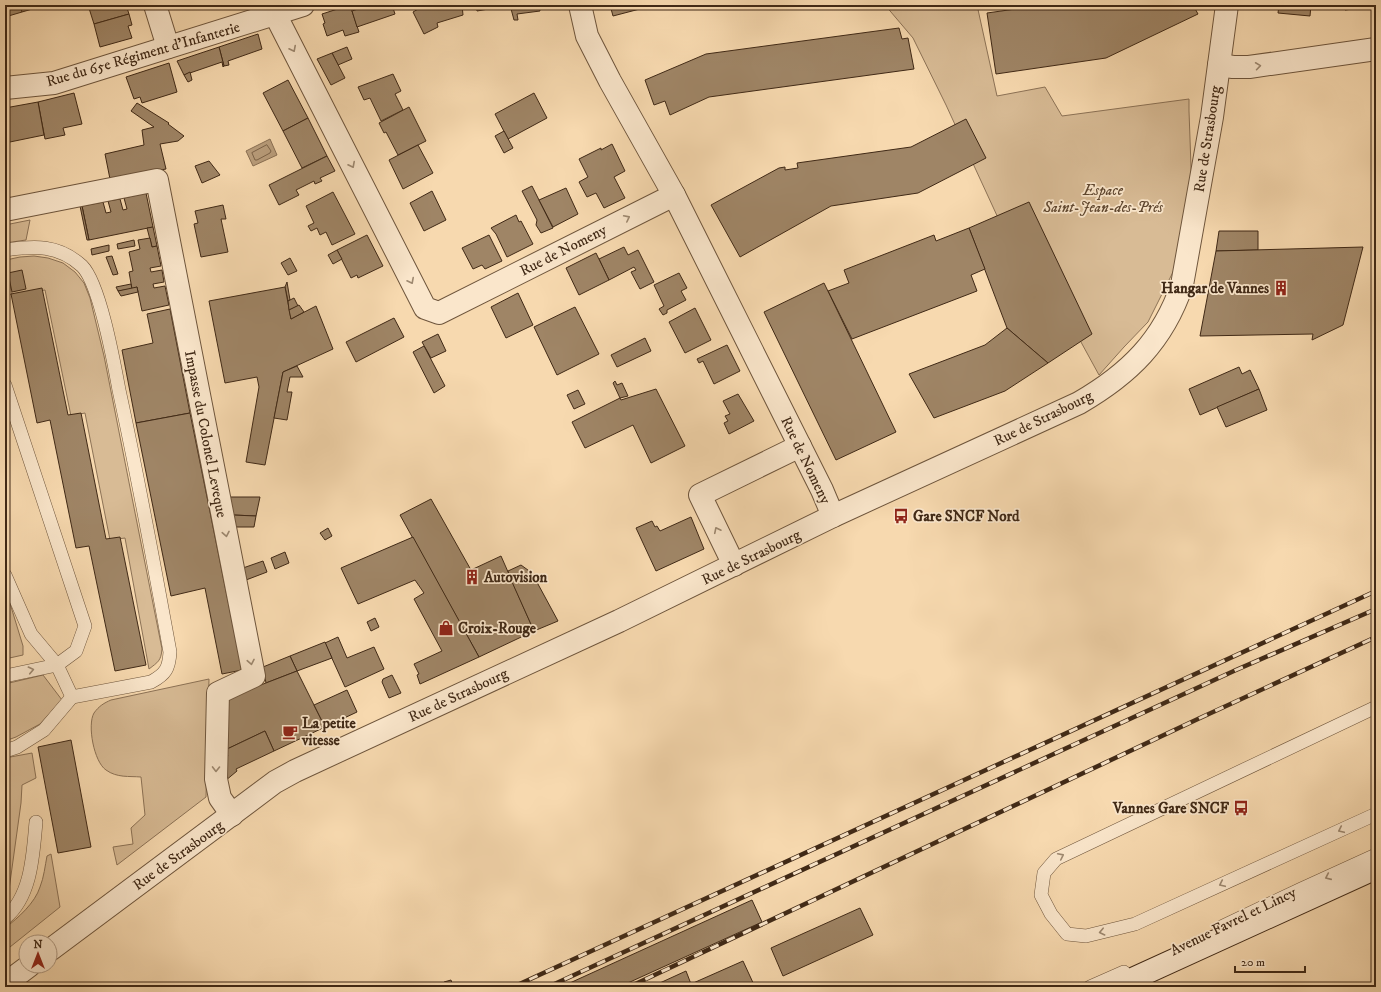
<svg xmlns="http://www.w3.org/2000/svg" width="1381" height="992" viewBox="0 0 1381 992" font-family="'IM FELL DW Pica',serif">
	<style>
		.green { fill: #d8bb95; stroke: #8c7256 }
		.water { fill: #b99d7b; stroke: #896f53 }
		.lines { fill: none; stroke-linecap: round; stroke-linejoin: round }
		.shore { stroke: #7c6348; stroke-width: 1 }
		.building { fill: #9f8566; stroke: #402916 }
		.lane-casing { stroke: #6e553c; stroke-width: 14 }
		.street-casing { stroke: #6e553c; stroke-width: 24 }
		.secondary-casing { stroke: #402916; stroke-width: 24 }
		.lane { stroke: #fae6cb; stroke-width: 13 }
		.street { stroke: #fae6cb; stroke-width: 22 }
		.secondary { stroke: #fae6cb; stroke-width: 22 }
		.rail-casing { stroke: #402916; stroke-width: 4.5 }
		.rail { stroke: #fae6cb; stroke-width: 3; stroke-dasharray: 9; stroke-linecap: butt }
		.oneway { stroke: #9d8870 }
		.labels { text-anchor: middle; stroke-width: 3.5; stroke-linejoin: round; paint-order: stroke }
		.street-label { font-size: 15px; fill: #402916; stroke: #fae6cb }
		.park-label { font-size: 15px; font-style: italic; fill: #5e462f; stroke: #fae6cb }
		.poi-label { font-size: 15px; font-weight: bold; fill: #402916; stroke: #fae6cb; text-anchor: start }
	</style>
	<rect width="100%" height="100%" fill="#f7d9af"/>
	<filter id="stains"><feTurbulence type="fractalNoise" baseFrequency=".005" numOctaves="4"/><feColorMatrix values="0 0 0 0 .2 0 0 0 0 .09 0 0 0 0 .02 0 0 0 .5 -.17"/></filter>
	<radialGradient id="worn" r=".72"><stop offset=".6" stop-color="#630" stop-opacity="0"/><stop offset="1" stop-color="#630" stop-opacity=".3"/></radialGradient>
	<g class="green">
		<polygon points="885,5 977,5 997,96 1045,87 1062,116 1189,99 1189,111 1192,195 1177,264 1148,322 1124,347 1099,375 1011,214 999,220 946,105 913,38"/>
		<polygon points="30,220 26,240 5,243 5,225"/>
		<path d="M34 256 48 258 63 263 75 272 84 283 90 298 104 356 162 649C161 661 158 662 149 669L125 538 110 540 85 413 71 416 45 290 12 296 6 260 20 257Z"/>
		<polygon points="5,587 23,646 23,655 5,659"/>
		<polygon points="43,675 62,700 40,724 16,737 5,741 5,684"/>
		<path d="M209 679 206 797 117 865 113 847 133 844 131 828 145 815 141 777C129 776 117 778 106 770 94 762 87 725 94 713 99 706 104 703 111 700Z"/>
		<polygon points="32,753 36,778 22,785 21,803 8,897 5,907 5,758"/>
		<path d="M51 854 60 907 5 951V928C18 918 35 903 40 887 44 877 45 866 47 856Z"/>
	</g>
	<polygon class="water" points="270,139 277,155 253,166 246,151"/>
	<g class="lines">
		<polygon class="shore" points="267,145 271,151 270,153 257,160 255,160 252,153"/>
	</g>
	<g class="building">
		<polygon points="5,5 20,5 22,12 5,17"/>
		<polygon points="20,5 46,5 22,12"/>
		<polygon points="88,5 126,5 129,14 94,24"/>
		<polygon points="176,5 191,5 178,9"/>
		<polygon points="350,5 359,32 345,36 343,30 327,36 323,24 325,23 322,14"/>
		<polygon points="370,5 392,5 395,14 357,27 352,11"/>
		<polygon points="425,5 462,5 463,15 437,23 438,27 424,34 413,12"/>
		<polygon points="476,5 499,5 500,7 477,11"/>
		<polygon points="510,5 539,5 540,11 517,14 518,20 514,20"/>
		<polygon points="610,5 655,5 613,16"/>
		<polygon points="1044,5 1193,5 1198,14 1106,58 996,74 987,13"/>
		<polygon points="1279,5 1311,5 1310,16 1278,13"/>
		<polygon points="1344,5 1376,5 1376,6 1345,10"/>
		<polygon points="129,14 132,25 128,26 132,38 100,47 94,24"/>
		<polygon points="899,28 902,39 908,38 914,69 709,97 670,115 665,101 654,105 645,80 706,54"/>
		<polygon points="258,34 262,49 228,61 229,65 224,66 219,47"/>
		<polygon points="219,47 224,66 223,67 222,62 184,75 177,61"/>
		<polygon points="347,47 352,59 338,65 332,53"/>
		<polygon points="332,53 345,78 331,85 317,59"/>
		<polygon points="169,63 177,92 142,103 140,97 134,99 126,77"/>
		<polygon points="190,72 192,80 188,82 184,75"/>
		<polygon points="393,74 401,91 395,94 403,110 381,121 370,98 364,100 358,87"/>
		<polygon points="288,80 308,118 283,131 263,93"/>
		<polygon points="74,93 82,124 63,128 65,135 45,139 38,102"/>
		<polygon points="534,93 547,118 508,139 495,114"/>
		<polygon points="38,102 44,135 5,143 5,108"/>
		<polygon points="137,103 169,123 168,124 184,136 178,141 160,144 166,169 110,179 105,154 144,145 142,130 154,127 131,111"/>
		<polygon points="409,107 426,141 398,155 386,132 384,133 379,123"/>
		<polygon points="308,118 327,156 302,168 283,131"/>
		<polygon points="966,119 986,158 918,193 831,206 740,257 711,205 779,168 785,167 785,170 798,168 797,163 911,147"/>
		<polygon points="504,131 513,148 504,153 495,136"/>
		<polygon points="612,144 625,171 614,177 625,198 604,208 596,193 587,197 579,182 588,177 579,159 601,148 601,150"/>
		<polygon points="418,145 433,173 403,189 389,160"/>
		<polygon points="327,156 335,171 320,178 322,181 315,184 314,181 296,190 299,195 279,205 269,185"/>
		<polygon points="5,158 8,159 6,184 5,184"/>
		<polygon points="209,161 220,175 202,183 195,166"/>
		<polygon points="532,186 553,228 541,233 536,225 537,220 522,191"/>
		<polygon points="566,188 578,214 553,227 539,200"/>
		<polygon points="432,191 446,220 424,231 410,203"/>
		<polygon points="333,192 355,234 332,245 326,232 320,235 317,228 311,231 308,226 314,223 306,206"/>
		<polygon points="146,193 153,227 89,240 82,206 103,202 106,213 111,212 108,201 120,199 123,210 127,209 124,198"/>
		<polygon points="1029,202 1092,334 1048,363 1007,328 969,228"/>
		<polygon points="223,205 226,219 221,219 228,252 201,257 194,224 198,223 195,211"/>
		<polygon points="80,206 82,206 89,240 87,240"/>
		<polygon points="516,215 519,222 521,221 533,244 507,257 496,234 491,228"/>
		<polygon points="153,227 157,246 152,247 147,228"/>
		<polygon points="969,228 985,269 971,275 977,291 852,339 828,291 849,283 844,270 934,235 936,241"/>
		<polygon points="1219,231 1258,231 1258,250 1216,251"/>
		<polygon points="367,235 383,266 358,278 357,275 351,278 337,250"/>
		<polygon points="489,235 502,261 485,269 482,265 473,269 462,248"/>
		<polygon points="150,238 152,247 157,246 161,266 150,268 151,272 162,270 164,282 153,284 154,288 165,286 169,305 142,311 137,287 132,289 129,272 133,271 129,252 140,249 138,240"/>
		<polygon points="134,240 135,246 118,249 117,244"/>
		<polygon points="109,245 109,251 92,255 91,249"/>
		<polygon points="624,247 628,255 638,250 654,282 640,289 631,272 636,270 634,267 609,280 599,259"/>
		<polygon points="1363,247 1343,325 1312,340 1313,334 1200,336 1216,251"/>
		<polygon points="337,250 342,259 333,264 328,255"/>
		<polygon points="596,253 609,280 579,295 566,268"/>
		<polygon points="112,256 118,274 113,275 106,257"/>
		<polygon points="290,258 297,271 288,275 281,263"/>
		<polygon points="22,270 26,289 12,292 8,273"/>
		<polygon points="5,272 10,295 5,296"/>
		<polygon points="679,273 687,288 681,291 686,300 667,310 667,313 663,315 659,309 664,306 654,285"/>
		<polygon points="287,282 290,300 288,301 285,287"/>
		<polygon points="824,283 896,432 836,460 764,312"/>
		<polygon points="131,284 132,289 118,291 116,287"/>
		<polygon points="137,287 138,292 121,296 118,291"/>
		<polygon points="285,287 291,319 316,306 333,349 283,372 265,465 246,462 259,387 257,377 225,383 209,301"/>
		<polygon points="42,288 68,415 81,413 106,539 120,537 146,665 115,671 89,546 76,548 50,420 37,423 11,294"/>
		<polygon points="518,293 533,325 506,338 491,307"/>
		<polygon points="294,298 298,306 289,310 288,301"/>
		<polygon points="299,305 304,312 291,319 289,310"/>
		<polygon points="575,307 599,354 557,375 534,327"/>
		<polygon points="695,308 711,340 685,353 669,322"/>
		<polygon points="170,309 190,413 136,423 122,350 153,343 147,314"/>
		<polygon points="394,318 404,337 356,362 346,342"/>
		<polygon points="1007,328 1048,363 1005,391 934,418 909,374 985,345"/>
		<polygon points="438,334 446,351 431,358 422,342"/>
		<polygon points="645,338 651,351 617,367 611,355"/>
		<polygon points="727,345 740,371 714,384 703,361 699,363 697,359"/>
		<polygon points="424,346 445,386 434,393 413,352"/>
		<polygon points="297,366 303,377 290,377 287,392 292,392 287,420 274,418 283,372"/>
		<polygon points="1239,367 1242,374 1250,370 1259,389 1200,415 1189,389"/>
		<polygon points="615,381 617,385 622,383 628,396 620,398 613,383"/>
		<polygon points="656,389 685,446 651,463 633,425 585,448 572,422 620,398 621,400"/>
		<polygon points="1259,389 1267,410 1226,427 1217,407"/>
		<polygon points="578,390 585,404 574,409 567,395"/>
		<polygon points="738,394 754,421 729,434 724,423 728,421 725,416 730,414 723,401"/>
		<polygon points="190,413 242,670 222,674 205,588 171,596 136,423"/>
		<polygon points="229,497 260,497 256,516 233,515"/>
		<polygon points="431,499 471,570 501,556 534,631 479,657 400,515"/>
		<polygon points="233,515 256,516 254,527 235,527"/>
		<polygon points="691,517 704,549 656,571 636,528 652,521 655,527 657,526 660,531"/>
		<polygon points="328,528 332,536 325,540 320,533"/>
		<polygon points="413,537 479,657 420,684 417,675 419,674 414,664 442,651 414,599 424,593 415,580 358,604 341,568"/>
		<polygon points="285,552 289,563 275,569 271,558"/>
		<polygon points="263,561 267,572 246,580 243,568"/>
		<polygon points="521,565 532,573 512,582 508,571"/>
		<polygon points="532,573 558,621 534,631 512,582"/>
		<polygon points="375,618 379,627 371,631 367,622"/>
		<polygon points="338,637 347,658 374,647 384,669 345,687 325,643"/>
		<polygon points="325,642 332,658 297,671 290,656"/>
		<polygon points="290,656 297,671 266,683 263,667"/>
		<polygon points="297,671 325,727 274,751 265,731 225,750 227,698"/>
		<polygon points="392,675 401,693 389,698 382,682 383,679"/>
		<polygon points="347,690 357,712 325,727 314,705"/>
		<polygon points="265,731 274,751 236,769 237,771 225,781 225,758 228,756 225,750"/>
		<polygon points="71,740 91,847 58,853 38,747"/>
		<polygon points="752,900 762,922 619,987 561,987"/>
		<polygon points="860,908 873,935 783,976 771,948"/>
		<polygon points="743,961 755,987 685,987 691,984"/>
		<polygon points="686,971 691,984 685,987 651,987"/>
		<polygon points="451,980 453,986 446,987 444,982"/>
	</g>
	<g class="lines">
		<g class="lane-casing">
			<g id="lane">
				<path d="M5 250C34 246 58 244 82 266 100 284 114 363 119 390 138 477 154 564 170 652 169 668 166 674 151 682L72 697 44 730 17 747 5 751"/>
				<polyline points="5,385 85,626 76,651 57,665 5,676"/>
				<polyline points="5,575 31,634 57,665 72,697"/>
				<polyline points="1376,707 1056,859 1044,873 1041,895 1051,914 1067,934 1086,936 1135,924 1376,814"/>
				<path d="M5 918C32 896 33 853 36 822"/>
				<polyline points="1221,927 1301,889 1376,855"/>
				<polyline points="1090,987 1124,972"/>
			</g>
		</g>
		<g class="street-casing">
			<g id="street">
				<polyline points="155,5 168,47"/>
				<polyline points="580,5 587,36 610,81 674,195"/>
				<polyline points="275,14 425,308 439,313 674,195 822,490 833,516"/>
				<polyline points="1219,65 1233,67 1249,67 1376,49"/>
				<polyline points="5,88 54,83 303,5"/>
				<polyline points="5,210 157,180 254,676 218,693 216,779 220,798 232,815"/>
				<polyline points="734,565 700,495 800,446"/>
				<path d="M50 950 275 782 295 771 619 621 833 516 1079 403C1129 374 1163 341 1182 285L1212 117 1227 5"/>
				<polyline points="5,984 29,966"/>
			</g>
		</g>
		<g class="secondary-casing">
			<polyline id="secondary" points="1115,987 1376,868"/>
		</g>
		<use href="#lane" class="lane"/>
		<use href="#street" class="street"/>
		<use href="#secondary" class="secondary"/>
		<g class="rail-casing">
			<g id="rail">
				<polyline points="513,987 1376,591"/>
				<polyline points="548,987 1236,670 1376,609"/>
				<polyline points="629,987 1200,718 1376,637"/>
			</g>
		</g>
		<use href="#rail" class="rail"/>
	</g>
	<defs><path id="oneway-chevron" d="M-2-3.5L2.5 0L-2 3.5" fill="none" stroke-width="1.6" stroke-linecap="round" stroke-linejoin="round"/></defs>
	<g class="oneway">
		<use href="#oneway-chevron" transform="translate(293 49) rotate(63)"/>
		<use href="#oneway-chevron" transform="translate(1258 66) rotate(-8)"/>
		<use href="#oneway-chevron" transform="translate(352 165) rotate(63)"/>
		<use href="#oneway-chevron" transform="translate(627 218) rotate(-27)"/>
		<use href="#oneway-chevron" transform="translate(411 281) rotate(63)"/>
		<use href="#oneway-chevron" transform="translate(717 530) rotate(-116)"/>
		<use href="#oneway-chevron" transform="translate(226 534) rotate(79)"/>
		<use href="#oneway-chevron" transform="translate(251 662) rotate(79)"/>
		<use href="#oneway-chevron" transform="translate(31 670) rotate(-12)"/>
		<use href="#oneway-chevron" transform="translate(216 769) rotate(91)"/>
		<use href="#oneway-chevron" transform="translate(1341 830) rotate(155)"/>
		<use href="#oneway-chevron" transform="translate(1061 856) rotate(-26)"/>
		<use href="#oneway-chevron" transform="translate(1328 877) rotate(156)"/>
		<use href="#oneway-chevron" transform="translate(1222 884) rotate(155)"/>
		<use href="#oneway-chevron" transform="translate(1102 932) rotate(167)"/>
	</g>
	<defs>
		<g id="building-bare" transform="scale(1.2)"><path d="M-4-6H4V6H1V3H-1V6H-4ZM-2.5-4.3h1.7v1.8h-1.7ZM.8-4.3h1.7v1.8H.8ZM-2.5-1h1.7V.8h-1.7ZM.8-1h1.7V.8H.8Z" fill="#8f2418" stroke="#fae6cb" stroke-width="2.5" paint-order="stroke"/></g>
		<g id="bus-bare" transform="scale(1.2)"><path d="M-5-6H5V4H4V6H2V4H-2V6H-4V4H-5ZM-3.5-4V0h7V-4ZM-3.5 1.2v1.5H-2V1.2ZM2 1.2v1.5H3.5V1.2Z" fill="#8f2418" stroke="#fae6cb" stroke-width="2.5" paint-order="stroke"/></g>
		<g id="shop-bare" transform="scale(1.2)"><path d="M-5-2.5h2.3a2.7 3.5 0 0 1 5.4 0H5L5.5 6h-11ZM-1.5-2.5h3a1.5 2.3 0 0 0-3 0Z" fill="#8f2418" stroke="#fae6cb" stroke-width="2.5" paint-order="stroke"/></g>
		<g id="cafe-bare" transform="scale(1.2)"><path d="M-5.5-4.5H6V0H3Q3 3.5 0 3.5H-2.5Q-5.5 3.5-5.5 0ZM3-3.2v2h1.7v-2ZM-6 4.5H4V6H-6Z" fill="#8f2418" stroke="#fae6cb" stroke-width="2.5" paint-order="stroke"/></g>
	</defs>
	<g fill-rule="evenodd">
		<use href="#building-bare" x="1281" y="288"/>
		<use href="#bus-bare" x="901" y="516"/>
		<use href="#building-bare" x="472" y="577"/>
		<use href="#shop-bare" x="446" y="628"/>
		<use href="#cafe-bare" x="290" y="732"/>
		<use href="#bus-bare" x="1241" y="808"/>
	</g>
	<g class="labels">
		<g class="street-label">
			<text transform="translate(143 54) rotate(-16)" y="5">Rue du 65e Régiment d'Infanterie</text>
			<text transform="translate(1207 139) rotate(-81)" y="5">Rue de Strasbourg</text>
			<text transform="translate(563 250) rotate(-27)" y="5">Rue de Nomeny</text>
			<text transform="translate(1043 418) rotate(-26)" y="5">Rue de Strasbourg</text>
			<text transform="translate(206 434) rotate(79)" y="5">Impasse du Colonel Leveque</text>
			<text transform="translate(806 460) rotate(64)" y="5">Rue de Nomeny</text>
			<text transform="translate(751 557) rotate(-26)" y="5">Rue de Strasbourg</text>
			<text transform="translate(458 695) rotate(-25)" y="5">Rue de Strasbourg</text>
			<text transform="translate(178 855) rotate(-36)" y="5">Rue de Strasbourg</text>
			<text transform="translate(1233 921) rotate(-26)" y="5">Avenue Favrel et Lincy</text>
		</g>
		<g class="park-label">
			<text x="1103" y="195">Espace<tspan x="1103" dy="17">Saint-Jean-des-Prés</tspan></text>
		</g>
		<g class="poi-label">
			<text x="1269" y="293" text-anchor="end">Hangar de Vannes</text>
			<text x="913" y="521">Gare SNCF Nord</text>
			<text x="484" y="582">Autovision</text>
			<text x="458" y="633">Croix-Rouge</text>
			<text x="302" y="728">La petite<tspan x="302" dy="17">vitesse</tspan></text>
			<text x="1229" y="813" text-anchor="end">Vannes Gare SNCF</text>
		</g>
	</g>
	<rect width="1381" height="992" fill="none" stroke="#f7d9af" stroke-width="20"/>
	<rect x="6" y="6" width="1369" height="980" fill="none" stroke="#402916" stroke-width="2"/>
	<rect x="10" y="10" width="1361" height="972" fill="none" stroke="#402916"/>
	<g transform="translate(38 954)"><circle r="19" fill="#fae6cb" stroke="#b09a83"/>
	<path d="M0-3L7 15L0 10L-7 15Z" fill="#8f2418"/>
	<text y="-6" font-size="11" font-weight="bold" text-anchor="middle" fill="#402916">N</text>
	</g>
	<path d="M1235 966v6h70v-6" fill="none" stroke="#402916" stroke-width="2"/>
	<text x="1241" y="966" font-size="12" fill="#402916" stroke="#fae6cb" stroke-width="3" paint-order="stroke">20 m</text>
	<rect width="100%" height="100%" filter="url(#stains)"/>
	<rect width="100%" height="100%" fill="url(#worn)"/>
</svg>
